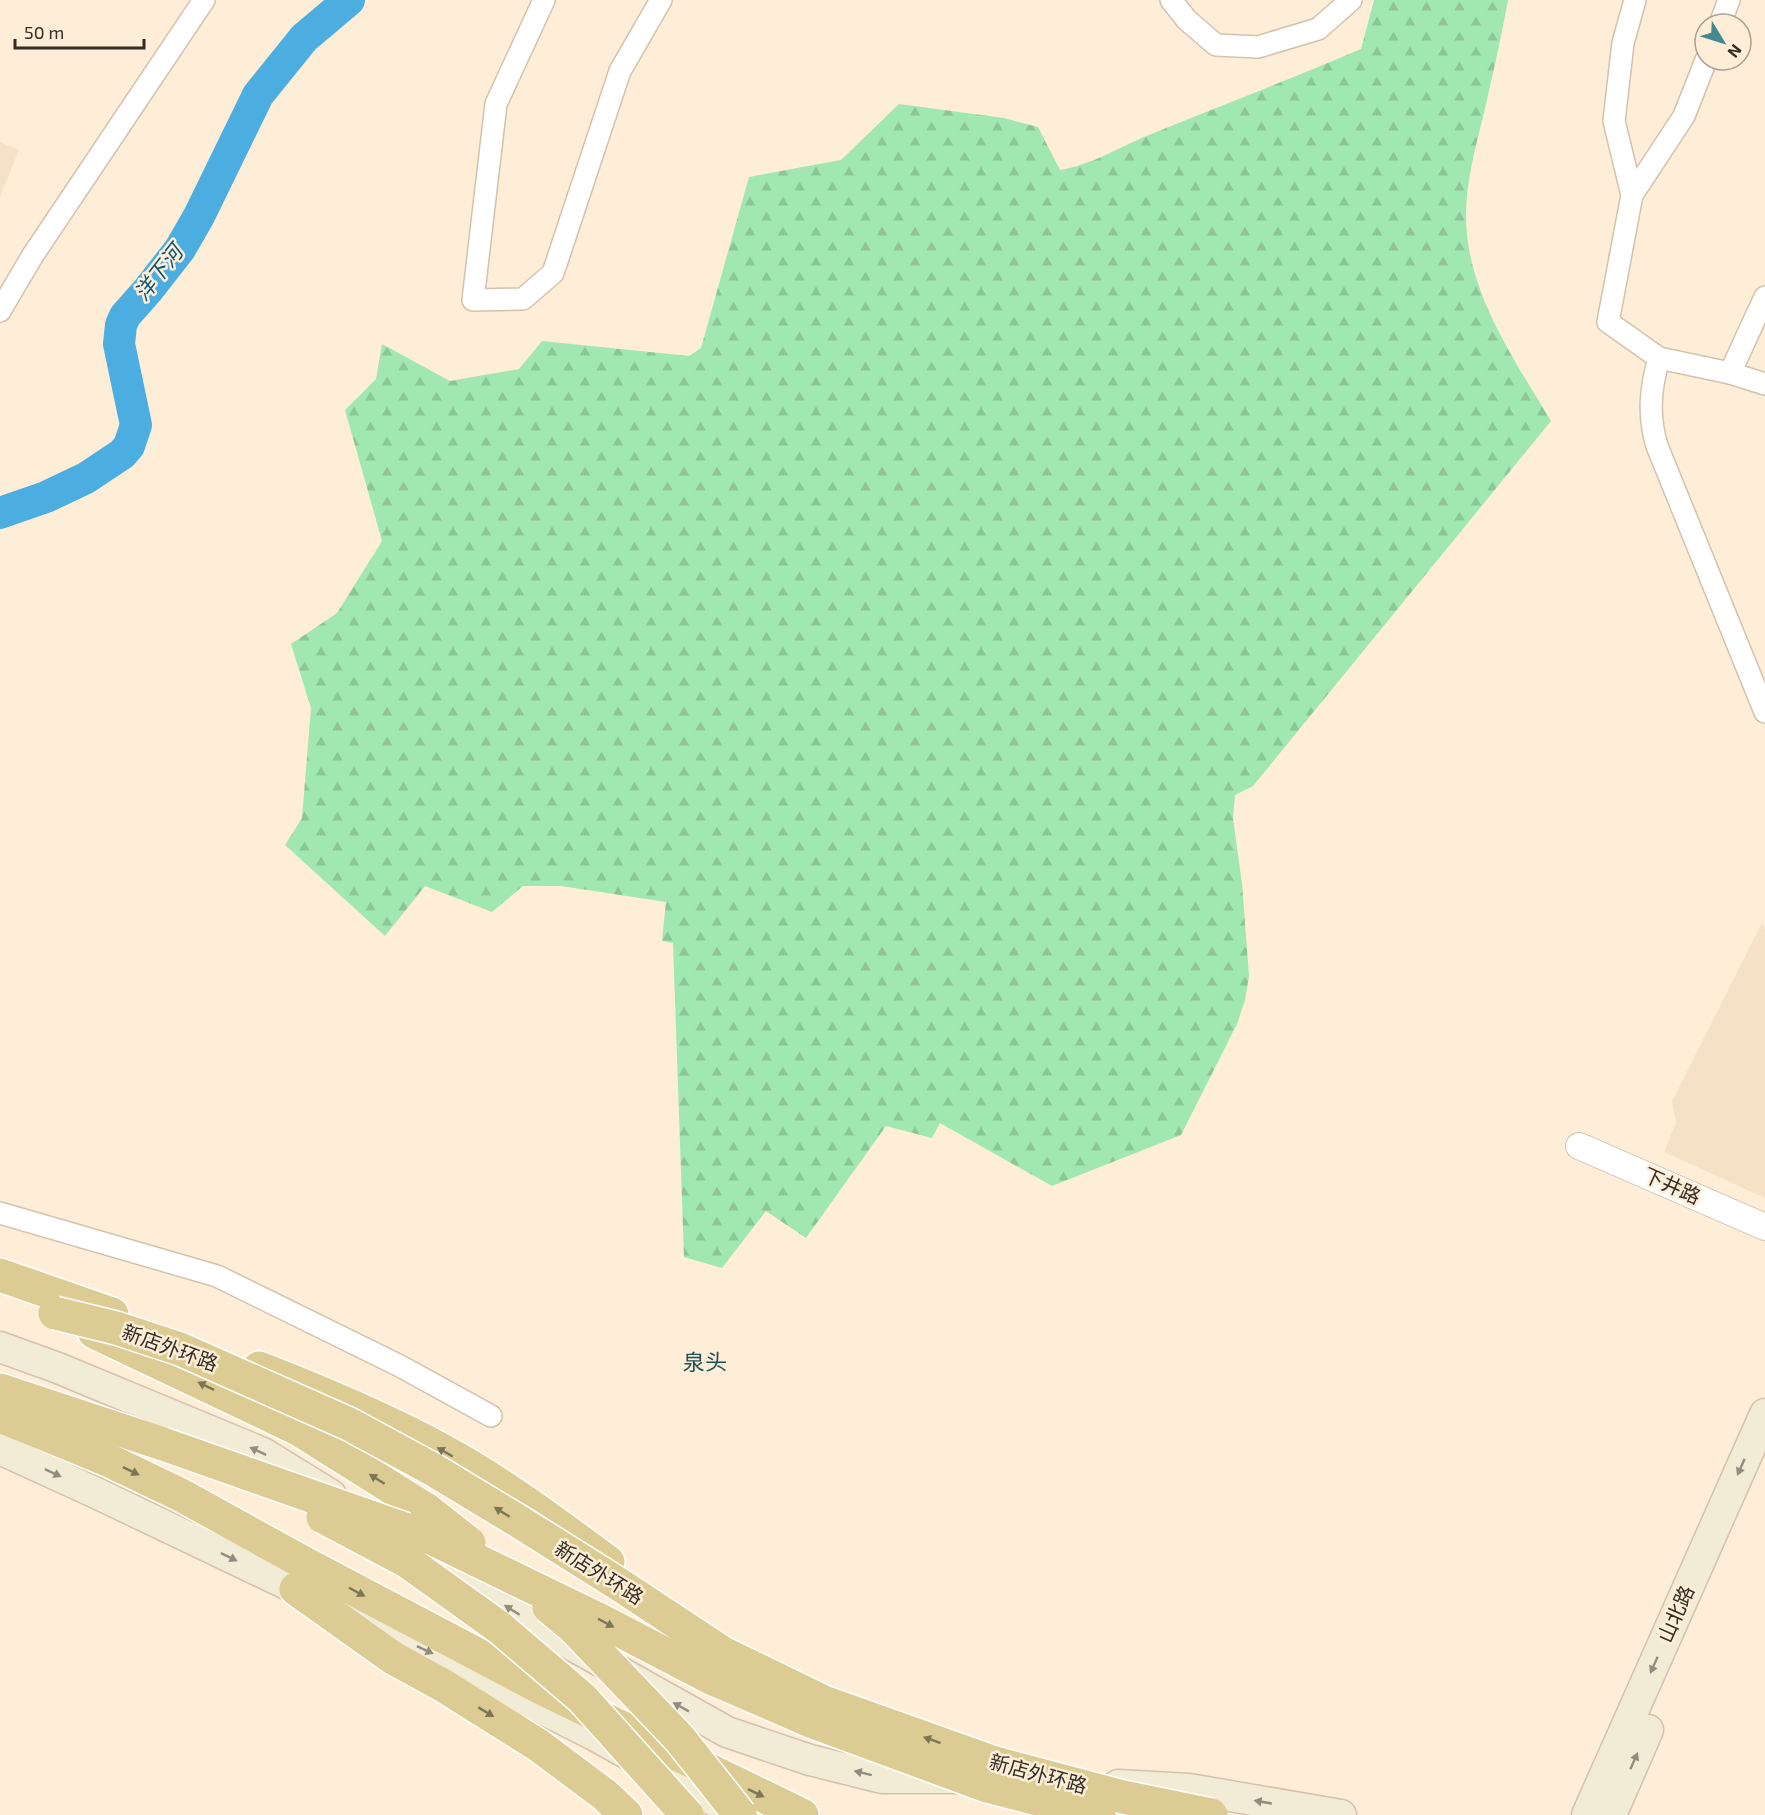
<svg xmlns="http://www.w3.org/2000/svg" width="1765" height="1815" viewBox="0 0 1765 1815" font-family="'Exo 2','Noto Sans SC',sans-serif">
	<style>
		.built { fill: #f7e1c6 }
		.forest { fill: url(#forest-firs) }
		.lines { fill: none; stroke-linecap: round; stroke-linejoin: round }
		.river { stroke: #4cade1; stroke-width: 32 }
		.minor-casing { stroke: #d3c2ad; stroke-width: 24 }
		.tertiary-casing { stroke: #d3c2ad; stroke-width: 28 }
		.secondary-casing { stroke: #d3c2ad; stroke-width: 33 }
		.trunk-casing { stroke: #fff; stroke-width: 36 }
		.minor { stroke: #fff; stroke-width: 21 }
		.tertiary { stroke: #fff; stroke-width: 26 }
		.secondary { stroke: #f2ecd7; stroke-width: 30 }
		.trunk { stroke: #dccc94; stroke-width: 33 }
		.trunk-bridge-casing { stroke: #fff; stroke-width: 36; stroke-linecap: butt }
		.trunk-bridge { stroke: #dccc94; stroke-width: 33 }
		.oneway { fill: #7e7456 }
		.oneway2 { fill: #928c7e }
		.labels { text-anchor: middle; stroke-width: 5; stroke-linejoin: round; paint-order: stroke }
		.street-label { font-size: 20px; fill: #322c24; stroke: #feedd7 }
		.water-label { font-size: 21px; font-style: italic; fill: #025376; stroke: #feedd7 }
		.quarter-label { font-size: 22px; fill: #175357; stroke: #feedd7 }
	</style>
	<defs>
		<pattern id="forest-firs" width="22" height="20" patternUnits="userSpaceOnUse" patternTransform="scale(1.5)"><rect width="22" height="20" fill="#a1e7b2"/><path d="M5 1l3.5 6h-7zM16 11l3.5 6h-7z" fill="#8bc699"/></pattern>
	</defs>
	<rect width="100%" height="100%" fill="#feedd7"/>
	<g class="built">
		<polygon points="0,142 19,150 0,197"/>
		<polygon points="1762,923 1765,930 1765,1198 1664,1152 1676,1123 1672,1101"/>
	</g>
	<path class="forest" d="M1374 0H1508C1501 39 1492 78 1483 117 1475 149 1466 182 1466 216 1466 291 1514 359 1551 421L1253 786 1235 795 1233 818 1242 884 1249 976 1245 1000 1237 1024 1181 1135 1052 1186 940 1123 932 1138 886 1126 806 1238 766 1211 722 1268 684 1257 673 943 662 941 666 902 561 886H523L492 912 425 886 385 936 285 845 302 818 311 708 291 644 337 613 382 541 345 410 376 379 382 344 450 381 519 369 542 341 689 356 701 348 749 177 841 160 899 104 1004 118 1038 127 1060 170C1092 165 1119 147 1149 135 1220 106 1291 79 1361 49Z"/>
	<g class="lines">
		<polyline class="river" points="0,513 46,497 86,478 122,454 129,446 136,425 119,344 121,325 125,316 148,290 180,249 199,216 258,95 304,38 349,0"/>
		<g class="minor-casing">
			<g id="minor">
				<polyline points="544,0 496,104 473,300 523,299 553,273 620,71 661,0"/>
				<polyline points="1171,0 1187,20 1216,45 1258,47 1318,29 1351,0"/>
				<polyline points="1635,0 1623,43 1614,121 1632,195 1608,322 1659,358 1730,373 1765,384"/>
				<polyline points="1720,24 1729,0"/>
				<polyline points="1632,195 1684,116 1706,60"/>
				<polyline points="0,311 33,255 204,0"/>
				<path d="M1659 358C1650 389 1648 416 1657 446L1765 712"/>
				<polyline points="1730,373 1765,297"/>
				<polyline points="0,1213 217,1276 400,1366 491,1416"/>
			</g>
		</g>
		<g class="tertiary-casing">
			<polyline id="tertiary" points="1579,1146 1765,1227"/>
		</g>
		<g class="secondary-casing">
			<g id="secondary">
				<polyline points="0,1347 58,1368 263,1453 331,1495"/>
				<polyline points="0,1449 94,1492 454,1664 594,1735 685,1786 740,1814"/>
				<polyline points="402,1540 536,1625 727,1732 810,1760 882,1778 957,1778"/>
				<polyline points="1118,1785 1189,1789 1341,1815"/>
				<polyline points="1587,1815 1765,1414"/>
				<polyline points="1611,1815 1648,1730"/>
			</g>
		</g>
		<g class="trunk-casing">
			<g id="trunk">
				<polyline points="0,1275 112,1314"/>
				<polyline points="94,1332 298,1429 427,1510"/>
				<path d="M259 1368C321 1392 383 1418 442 1450 501 1482 554 1522 608 1562"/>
				<polyline points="0,1390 163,1444"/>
				<polyline points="0,1416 110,1461 179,1494 306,1564 541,1688 802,1815"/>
				<polyline points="296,1589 393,1658 444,1686 538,1745 605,1795 626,1815"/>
			</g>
		</g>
		<use href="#minor" class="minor"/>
		<use href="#tertiary" class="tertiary"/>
		<use href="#secondary" class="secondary"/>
		<use href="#trunk" class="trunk"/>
		<g class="trunk-bridge-casing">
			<g id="trunk-bridge">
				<polyline points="55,1313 116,1328 180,1349 349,1424 432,1469 518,1521 620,1585 723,1653 824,1702 995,1763 1123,1797 1211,1815"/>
				<polyline points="163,1444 433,1539 596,1618 711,1678 813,1722 987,1786 1099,1815"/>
				<polyline points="427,1510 469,1543"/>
				<polyline points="323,1517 408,1562 500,1628 582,1698 687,1815"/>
				<polyline points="549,1607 574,1628 680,1739 740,1815"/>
			</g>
		</g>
		<use href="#trunk-bridge" class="trunk-bridge"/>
	</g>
	<defs><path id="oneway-solid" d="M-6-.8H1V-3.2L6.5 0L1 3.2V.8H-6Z" transform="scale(1.5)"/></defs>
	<g class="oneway">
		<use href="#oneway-solid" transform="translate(206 1386) rotate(-154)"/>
		<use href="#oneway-solid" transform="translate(445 1452) rotate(-150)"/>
		<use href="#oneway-solid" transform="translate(131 1471) rotate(26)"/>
		<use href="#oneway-solid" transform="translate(377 1479) rotate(-148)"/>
		<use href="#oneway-solid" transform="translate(502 1512) rotate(-148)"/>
		<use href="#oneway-solid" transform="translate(357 1592) rotate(28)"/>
		<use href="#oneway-solid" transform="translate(606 1623) rotate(28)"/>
		<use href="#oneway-solid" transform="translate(486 1712) rotate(31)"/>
		<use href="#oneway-solid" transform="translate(932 1740) rotate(-160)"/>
		<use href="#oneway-solid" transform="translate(756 1793) rotate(26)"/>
	</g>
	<g class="oneway2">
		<use href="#oneway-solid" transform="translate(258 1451) rotate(-155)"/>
		<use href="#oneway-solid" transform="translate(1741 1467) rotate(114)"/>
		<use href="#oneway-solid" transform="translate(53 1473) rotate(25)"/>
		<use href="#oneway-solid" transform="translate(229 1557) rotate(26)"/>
		<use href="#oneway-solid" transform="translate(512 1610) rotate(-148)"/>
		<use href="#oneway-solid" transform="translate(425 1650) rotate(25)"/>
		<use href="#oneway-solid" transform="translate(1654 1665) rotate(114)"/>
		<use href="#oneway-solid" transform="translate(681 1707) rotate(-151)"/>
		<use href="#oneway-solid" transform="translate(1634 1761) rotate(-66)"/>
		<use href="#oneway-solid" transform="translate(863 1773) rotate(-166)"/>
		<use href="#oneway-solid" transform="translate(1263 1802) rotate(-170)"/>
	</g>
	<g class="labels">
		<g class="street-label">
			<text transform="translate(1672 1186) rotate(24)" y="7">下井路</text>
			<text transform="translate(170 1348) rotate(20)" y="7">新店外环路</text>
			<text transform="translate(599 1573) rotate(32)" y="7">新店外环路</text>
			<text transform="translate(1676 1614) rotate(-66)" y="7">山北路</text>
			<text transform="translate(1038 1774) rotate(15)" y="7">新店外环路</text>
		</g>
		<g class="water-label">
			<text transform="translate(159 273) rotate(-52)" y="7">洋下河</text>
		</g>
		<g class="quarter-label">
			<text x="705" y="1370">泉头</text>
		</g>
	</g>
	<g transform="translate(1723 42) rotate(128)"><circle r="28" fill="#feedd7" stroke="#aca08f" stroke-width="1.5"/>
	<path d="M0-4.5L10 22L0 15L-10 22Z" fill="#428a8f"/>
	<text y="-9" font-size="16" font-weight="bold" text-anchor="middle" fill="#322c24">N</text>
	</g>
	<path d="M15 39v9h129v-9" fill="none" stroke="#322c24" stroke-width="3"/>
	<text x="24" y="39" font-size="18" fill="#322c24" stroke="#feedd7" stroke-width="4.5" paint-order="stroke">50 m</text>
</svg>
